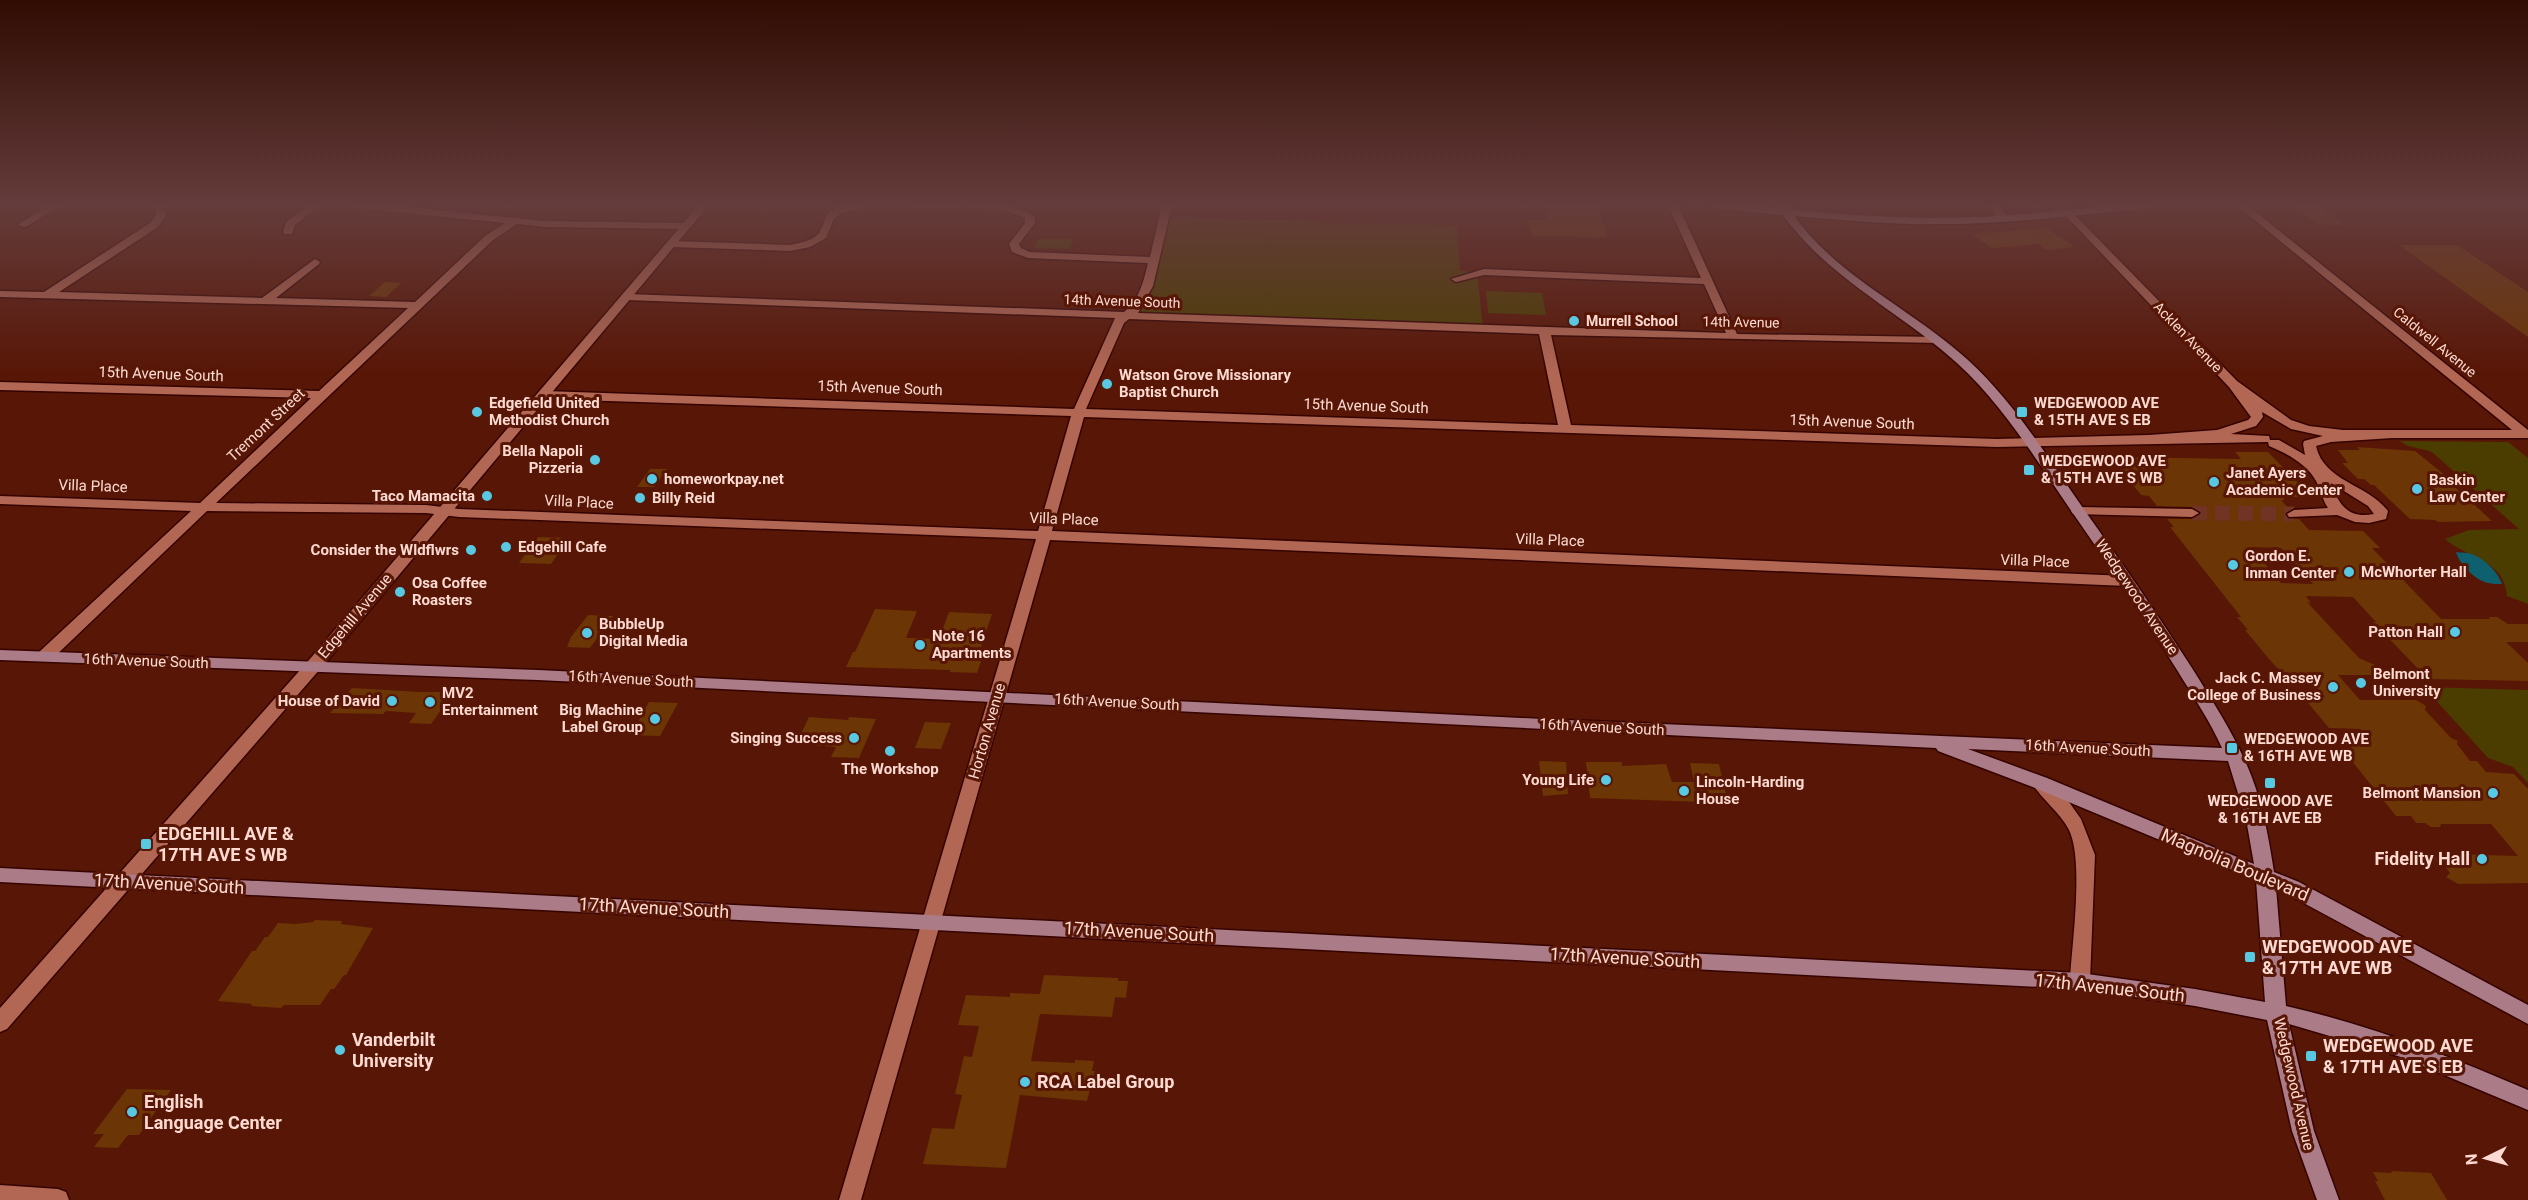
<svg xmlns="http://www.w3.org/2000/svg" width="2528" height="1200" viewBox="0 0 2528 1200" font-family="Roboto,sans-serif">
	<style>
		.green { fill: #4b3d00 }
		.water { fill: #0e606f }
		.building { fill: #6b3505; fill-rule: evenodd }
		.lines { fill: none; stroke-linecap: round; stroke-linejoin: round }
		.minor-tunnel { stroke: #713324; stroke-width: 15; stroke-dasharray: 15 8; stroke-linecap: butt }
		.minor-casing { stroke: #350300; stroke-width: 3 }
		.tertiary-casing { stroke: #350300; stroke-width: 3 }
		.secondary-casing { stroke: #350300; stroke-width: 3 }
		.minor { fill: #b16754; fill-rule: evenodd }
		.tertiary { fill: #b16754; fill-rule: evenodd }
		.secondary { fill: #ab7c87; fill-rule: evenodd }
		.poi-dot { fill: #57c9e2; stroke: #581606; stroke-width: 2 }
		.labels { text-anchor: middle; stroke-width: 6; stroke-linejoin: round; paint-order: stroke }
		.far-street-label { font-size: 14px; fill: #fcdad1; stroke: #581606 }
		.far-poi-label { font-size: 14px; font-weight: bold; fill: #fcdad1; stroke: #581606; text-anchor: start }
		.street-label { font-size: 15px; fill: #fcdad1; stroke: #581606 }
		.poi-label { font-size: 15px; font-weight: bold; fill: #fcdad1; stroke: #581606; text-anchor: start }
		.near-poi-label { font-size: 18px; font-weight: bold; fill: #fcdad1; stroke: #581606; text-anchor: start }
		.near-street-label { font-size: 18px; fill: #fcdad1; stroke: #581606 }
	</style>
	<rect width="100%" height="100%" fill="#581606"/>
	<g class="green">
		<polygon points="1164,217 1457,226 1460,271 1477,272 1483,329 1126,316 1148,286"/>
		<polygon points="1038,239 1073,239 1070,249 1034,248"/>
		<polygon points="1486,291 1542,293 1546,315 1488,313"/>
		<path d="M2400 441 2508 442 2528 458V604L2507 596C2505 560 2467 558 2445 539L2469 530 2519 529 2433 453C2422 447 2409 449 2400 441Z"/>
		<polygon points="2424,687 2528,690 2528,783 2513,767 2488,758"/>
	</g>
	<path class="water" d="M2456 552C2461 553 2467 552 2471 554 2484 558 2498 572 2502 584 2498 584 2492 584 2488 583 2475 580 2460 565 2456 552Z"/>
	<g class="building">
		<polygon points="1547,205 1597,206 1608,237 1532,236 1528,220 1548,220"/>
		<polygon points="2294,206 2319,206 2345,226 2319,225"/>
		<polygon points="2047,228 2074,247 2047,250 2039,244 1992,248 1972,234"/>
		<polygon points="2399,245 2457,245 2528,292 2528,337"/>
		<polygon points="385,282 401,283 386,297 369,296"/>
		<polygon points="2357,447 2415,451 2451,480 2446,479 2492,521 2438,522 2435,520 2410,519 2374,485 2371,485 2364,479 2358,479 2342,463 2348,463 2338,450 2360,450"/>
		<path d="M2235 452H2268L2312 497H2282L2285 500H2281L2290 510 2285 513 2287 518 2299 519 2309 530 2363 531 2380 548H2372L2441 619H2489L2490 617H2497L2508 624H2528V642H2506L2528 663V681L2428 679 2373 622H2376L2353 597 2306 596 2311 603 2307 602 2359 658 2398 675H2338L2360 700H2416L2426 706 2425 710 2451 738 2458 741 2457 744 2470 761H2477L2486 772 2514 774 2528 789V883L2458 884 2446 877 2450 873 2442 863 2417 853 2518 856 2491 824H2441L2440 827H2431L2425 823H2416L2411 816H2396L2347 755 2361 729 2329 728 2303 697H2325L2306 674H2283L2269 659 2245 630H2248L2237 617H2241L2170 527H2174L2167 519H2192L2201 512 2192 507 2157 506 2149 496 2141 495 2120 469H2130L2120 457 2241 459ZM2251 547 2281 548 2313 584 2281 583Z"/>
		<polygon points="650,469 667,469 654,487 637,487"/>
		<polygon points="538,537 569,538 551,564 519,563"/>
		<polygon points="875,609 917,611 906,638 939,639 949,612 992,614 979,653 984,653 977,673 950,672 950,670 846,667 853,652 855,652"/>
		<polygon points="588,615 613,616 590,648 567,647 571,637"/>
		<polygon points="352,688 421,692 454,692 431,724 409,723 416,713 386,711 383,714 330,713"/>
		<polygon points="649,702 678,703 660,736 631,735"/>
		<polygon points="809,717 848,720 849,717 876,719 859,758 831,757 836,747 796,744"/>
		<polygon points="925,722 951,723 941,749 915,748"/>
		<polygon points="1539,761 1566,762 1568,794 1543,796"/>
		<polygon points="1586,762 1622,762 1622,766 1666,764 1672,782 1694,782 1690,763 1719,764 1728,803 1590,798"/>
		<polygon points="315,920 342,921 341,924 373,928 346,975 344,975 334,989 331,989 320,1005 284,1005 281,1008 251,1006 252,1004 218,1001 252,951 255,951 265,937 268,937 278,923 295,924 313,922"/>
		<polygon points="1044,975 1118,978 1118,981 1128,981 1126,998 1115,997 1112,1017 1040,1014 1031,1061 1075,1063 1075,1060 1094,1061 1092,1071 1095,1071 1087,1101 1020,1095 1006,1168 923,1164 932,1128 954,1129 962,1095 955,1094 964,1056 972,1057 979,1026 958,1025 966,995 1010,997 1010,993 1040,994"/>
		<polygon points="127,1089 171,1090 139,1135 128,1135 118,1148 94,1147 104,1134 93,1134"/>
		<polygon points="2391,1171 2431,1173 2447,1200 2385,1200 2375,1181 2378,1181 2373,1172 2392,1173"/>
	</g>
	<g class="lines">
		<polyline class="minor-tunnel" points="2192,513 2294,514"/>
		<g class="minor-casing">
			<g id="minor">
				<polygon points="49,205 61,205 26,227 17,225"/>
				<path d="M155 205H163L166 215 158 227 59 292 262 298 315 259 320 262 319 264 276 298 415 302 485 236 505 223 355 208 350 205H387L546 221 687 223 692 226 687 229 546 227 517 224 493 240 216 503 426 505 459 509 1038 531 1071 416 545 399 539 395 545 391 1074 409 1115 318 627 300 622 297 627 294 1124 312C1139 301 1144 280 1148 263L1028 258 1012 252 1009 244 1025 223V218C994 203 951 208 917 208L912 205C943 205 1012 197 1035 217V223L1019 244 1021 248 1030 252 1150 257 1162 205H1172L1153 286 1138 313 1726 333 1704 284 1484 275 1456 282 1451 279 1484 269 1701 278 1668 205H1678L1737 334 1938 337 1944 340 1938 343 1551 335 1571 425 1997 439 2149 435 2217 430 2248 420 2251 417 2229 387 2065 215V211H2071L2237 381 2291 420 2309 426 2343 430H2512L2236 205H2247L2528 430V438H2392L2331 442 2316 446C2324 482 2368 484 2388 511L2386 519 2369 523 2355 522 2337 515 2289 517 2287 514 2294 510 2328 508C2322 499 2321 490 2316 481 2307 464 2286 453 2269 446L2268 442 1997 447 1084 417 1052 531 2127 576 2134 581 2127 586 1050 540 861 1200H839L1036 539 459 517 426 513 207 511 50 661H38L36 657 38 653 191 511 0 504V496L200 503 311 398 0 390V382L319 391 408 308 0 297V291L44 292 150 223 156 215ZM1129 319 1539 334 1558 425 1086 409 1124 323ZM2262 412 2291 429 2323 436 2304 441 2303 444 2305 455 2279 440H2270L2269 436 2231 434 2256 426 2263 417ZM2331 483 2368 506 2374 514C2348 519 2339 505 2331 483Z"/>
				<polygon points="309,205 320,205 295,225 292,234 284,234 283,232 286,222"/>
				<path d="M844 205H873L841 213 834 219 826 238 810 247 790 251 672 247 667 244 672 241 790 245C799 243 812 241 818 234 829 219 820 212 844 205Z"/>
				<polygon points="1986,205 1997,205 2009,218 2000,220"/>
				<polygon points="2078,507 2192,509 2199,513 2192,517 2073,514 2071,511"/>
				<path d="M2041 777 2047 778 2069 802 2081 819 2095 855 2090 981 2087 987 2080 989 2073 987 2070 981C2072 944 2084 861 2069 830 2060 812 2042 800 2032 783L2035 778Z"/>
				<polygon points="0,1185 58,1189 66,1192 69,1200 0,1200"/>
			</g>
		</g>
		<g class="tertiary-casing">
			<polygon id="tertiary" points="699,205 709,205 321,668 7,1029 0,1032 0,1008 309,660"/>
		</g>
		<g class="secondary-casing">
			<path id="secondary" d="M1708 205 1778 208 1776 205H1786L1789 209C1850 215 1912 220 1973 217 2033 215 2093 205 2153 205L2148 208C2079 215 2010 224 1941 224 1892 225 1843 220 1794 216 1839 278 1912 309 1968 360 2017 405 2051 463 2090 518 2125 567 2159 617 2192 668 2213 702 2236 737 2251 775 2263 806 2269 839 2274 872L2299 882 2528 1005V1024L2276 888 2286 1006C2370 1025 2449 1056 2528 1090V1110L2401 1057 2289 1024 2314 1131 2339 1200H2317L2292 1131 2267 1020 2195 1006 2080 989 0 882V868L2080 973 2195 989 2265 1002 2256 880 2035 788 1938 751 1936 748 538 680 0 660V650L538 670 1543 719 2222 748C2210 721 2193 696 2177 670 2146 620 2113 571 2079 522 2041 468 2007 409 1958 364 1901 312 1829 279 1783 215L1713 208ZM1968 749 2228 761 2246 819 2254 864 2047 778Z"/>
		</g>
		<use href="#minor" class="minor"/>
		<use href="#tertiary" class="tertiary"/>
		<use href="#secondary" class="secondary"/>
	</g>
	<linearGradient id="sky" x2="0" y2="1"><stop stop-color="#300c03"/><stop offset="0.55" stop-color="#643c3b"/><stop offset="1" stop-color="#643c3b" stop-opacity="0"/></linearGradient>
	<rect width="2528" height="373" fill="url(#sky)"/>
	<g class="poi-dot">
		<circle cx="1574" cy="321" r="6"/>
		<circle cx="1107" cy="384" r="6"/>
		<circle cx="477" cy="412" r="6"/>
		<rect x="2016" y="406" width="12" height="12" rx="3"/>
		<circle cx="595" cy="460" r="6"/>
		<rect x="2023" y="464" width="12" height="12" rx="3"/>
		<circle cx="652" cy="479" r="6"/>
		<circle cx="2214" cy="482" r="6"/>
		<circle cx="2417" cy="489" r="6"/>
		<circle cx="487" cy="496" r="6"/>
		<circle cx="640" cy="498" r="6"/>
		<circle cx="506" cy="547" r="6"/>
		<circle cx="471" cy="550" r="6"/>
		<circle cx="2233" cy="565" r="6"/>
		<circle cx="2349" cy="572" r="6"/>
		<circle cx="400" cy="592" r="6"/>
		<circle cx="2455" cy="632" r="6"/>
		<circle cx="587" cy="633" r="6"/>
		<circle cx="920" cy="645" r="6"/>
		<circle cx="2361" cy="683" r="6"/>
		<circle cx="2333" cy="687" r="6"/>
		<circle cx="392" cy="701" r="6"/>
		<circle cx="430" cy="702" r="6"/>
		<circle cx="655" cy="719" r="6"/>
		<circle cx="854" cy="738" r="6"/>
		<rect x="2226" y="742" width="12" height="12" rx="3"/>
		<circle cx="890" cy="751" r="6"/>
		<circle cx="1606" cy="780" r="6"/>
		<rect x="2264" y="777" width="12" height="12" rx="3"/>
		<circle cx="1684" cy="791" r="6"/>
		<circle cx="2493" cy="793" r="6"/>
		<rect x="140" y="838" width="12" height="12" rx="3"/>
		<circle cx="2482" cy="859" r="6"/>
		<rect x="2244" y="951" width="12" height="12" rx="3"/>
		<circle cx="340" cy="1050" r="6"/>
		<rect x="2305" y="1050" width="12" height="12" rx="3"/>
		<circle cx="1025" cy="1082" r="6"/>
		<circle cx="132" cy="1112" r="6"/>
	</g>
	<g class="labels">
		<g class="far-street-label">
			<text transform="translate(1122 301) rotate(2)" y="5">14th Avenue South</text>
			<text transform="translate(1741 322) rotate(1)" y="5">14th Avenue</text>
			<text transform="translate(2188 337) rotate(46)" y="5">Acklen Avenue</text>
			<text transform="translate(2435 342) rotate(39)" y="5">Caldwell Avenue</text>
		</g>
		<g class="far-poi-label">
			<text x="1586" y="326">Murrell School</text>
		</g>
		<g class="street-label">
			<text transform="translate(161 374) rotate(2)" y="5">15th Avenue South</text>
			<text transform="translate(880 388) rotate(2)" y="5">15th Avenue South</text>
			<text transform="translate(1366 406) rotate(2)" y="5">15th Avenue South</text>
			<text transform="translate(1852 422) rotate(2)" y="5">15th Avenue South</text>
			<text transform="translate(266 425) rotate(-43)" y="5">Tremont Street</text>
			<text transform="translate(93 486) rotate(2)" y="5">Villa Place</text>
			<text transform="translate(579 502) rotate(3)" y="5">Villa Place</text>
			<text transform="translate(1064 519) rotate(2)" y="5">Villa Place</text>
			<text transform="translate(1550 540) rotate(2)" y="5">Villa Place</text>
			<text transform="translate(2035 561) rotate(2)" y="5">Villa Place</text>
			<text transform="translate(2137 597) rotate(56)" y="5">Wedgewood Avenue</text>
			<text transform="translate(355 616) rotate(-50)" y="5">Edgehill Avenue</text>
			<text transform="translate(146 661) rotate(2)" y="5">16th Avenue South</text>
			<text transform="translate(631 679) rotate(3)" y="5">16th Avenue South</text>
			<text transform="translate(1117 702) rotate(3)" y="5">16th Avenue South</text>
			<text transform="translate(1602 727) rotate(3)" y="5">16th Avenue South</text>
			<text transform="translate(987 731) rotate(-74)" y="5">Horton Avenue</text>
			<text transform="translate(2088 748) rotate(3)" y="5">16th Avenue South</text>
			<text transform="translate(2294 1084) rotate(77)" y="5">Wedgewood Avenue</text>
		</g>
		<g class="poi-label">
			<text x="1119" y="380">Watson Grove Missionary<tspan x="1119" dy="17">Baptist Church</tspan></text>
			<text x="489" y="408">Edgefield United<tspan x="489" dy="17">Methodist Church</tspan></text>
			<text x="2034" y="408">WEDGEWOOD AVE<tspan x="2034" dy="17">&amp; 15TH AVE S EB</tspan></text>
			<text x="583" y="456" text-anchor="end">Bella Napoli<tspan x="583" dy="17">Pizzeria</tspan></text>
			<text x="2041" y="466">WEDGEWOOD AVE<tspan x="2041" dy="17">&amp; 15TH AVE S WB</tspan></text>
			<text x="2226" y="478">Janet Ayers<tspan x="2226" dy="17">Academic Center</tspan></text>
			<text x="664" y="484">homeworkpay.net</text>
			<text x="2429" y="485">Baskin<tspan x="2429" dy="17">Law Center</tspan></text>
			<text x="475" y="501" text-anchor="end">Taco Mamacita</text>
			<text x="652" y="503">Billy Reid</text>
			<text x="518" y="552">Edgehill Cafe</text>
			<text x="459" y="555" text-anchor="end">Consider the Wldflwrs</text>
			<text x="2245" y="561">Gordon E.<tspan x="2245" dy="17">Inman Center</tspan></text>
			<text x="2361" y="577">McWhorter Hall</text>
			<text x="412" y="588">Osa Coffee<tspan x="412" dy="17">Roasters</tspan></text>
			<text x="599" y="629">BubbleUp<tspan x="599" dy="17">Digital Media</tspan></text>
			<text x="2443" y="637" text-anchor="end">Patton Hall</text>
			<text x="932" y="641">Note 16<tspan x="932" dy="17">Apartments</tspan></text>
			<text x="2373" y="679">Belmont<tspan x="2373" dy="17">University</tspan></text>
			<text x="2321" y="683" text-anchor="end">Jack C. Massey<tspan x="2321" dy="17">College of Business</tspan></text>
			<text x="442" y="698">MV2<tspan x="442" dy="17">Entertainment</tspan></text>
			<text x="380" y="706" text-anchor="end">House of David</text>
			<text x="643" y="715" text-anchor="end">Big Machine<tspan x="643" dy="17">Label Group</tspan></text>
			<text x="842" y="743" text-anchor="end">Singing Success</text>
			<text x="2244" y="744">WEDGEWOOD AVE<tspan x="2244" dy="17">&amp; 16TH AVE WB</tspan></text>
			<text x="890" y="774" text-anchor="middle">The Workshop</text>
			<text x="1594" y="785" text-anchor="end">Young Life</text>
			<text x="1696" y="787">Lincoln-Harding<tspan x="1696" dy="17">House</tspan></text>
			<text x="2481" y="798" text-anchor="end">Belmont Mansion</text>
			<text x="2270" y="806" text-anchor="middle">WEDGEWOOD AVE<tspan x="2270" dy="17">&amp; 16TH AVE EB</tspan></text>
		</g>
		<g class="near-poi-label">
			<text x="158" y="840">EDGEHILL AVE &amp;<tspan x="158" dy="21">17TH AVE S WB</tspan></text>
			<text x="2470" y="865" text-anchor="end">Fidelity Hall</text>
			<text x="2262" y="953">WEDGEWOOD AVE<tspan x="2262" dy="21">&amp; 17TH AVE WB</tspan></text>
			<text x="352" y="1046">Vanderbilt<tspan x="352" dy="21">University</tspan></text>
			<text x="2323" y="1052">WEDGEWOOD AVE<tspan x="2323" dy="21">&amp; 17TH AVE S EB</tspan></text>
			<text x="1037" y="1088">RCA Label Group</text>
			<text x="144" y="1108">English<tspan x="144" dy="21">Language Center</tspan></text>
		</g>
		<g class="near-street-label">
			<text transform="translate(2235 865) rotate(23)" y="6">Magnolia Boulevard</text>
			<text transform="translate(169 884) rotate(3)" y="6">17th Avenue South</text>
			<text transform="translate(654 908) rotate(3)" y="6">17th Avenue South</text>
			<text transform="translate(1139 932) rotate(3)" y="6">17th Avenue South</text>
			<text transform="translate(1625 958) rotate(3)" y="6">17th Avenue South</text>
			<text transform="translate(2110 988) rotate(6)" y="6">17th Avenue South</text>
		</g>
	</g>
	<g transform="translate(2486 1158) rotate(265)" stroke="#581606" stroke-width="4.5" paint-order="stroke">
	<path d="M0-4.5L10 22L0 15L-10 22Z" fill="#fcdad1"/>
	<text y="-9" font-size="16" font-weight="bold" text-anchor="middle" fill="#fcdad1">N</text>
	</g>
</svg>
